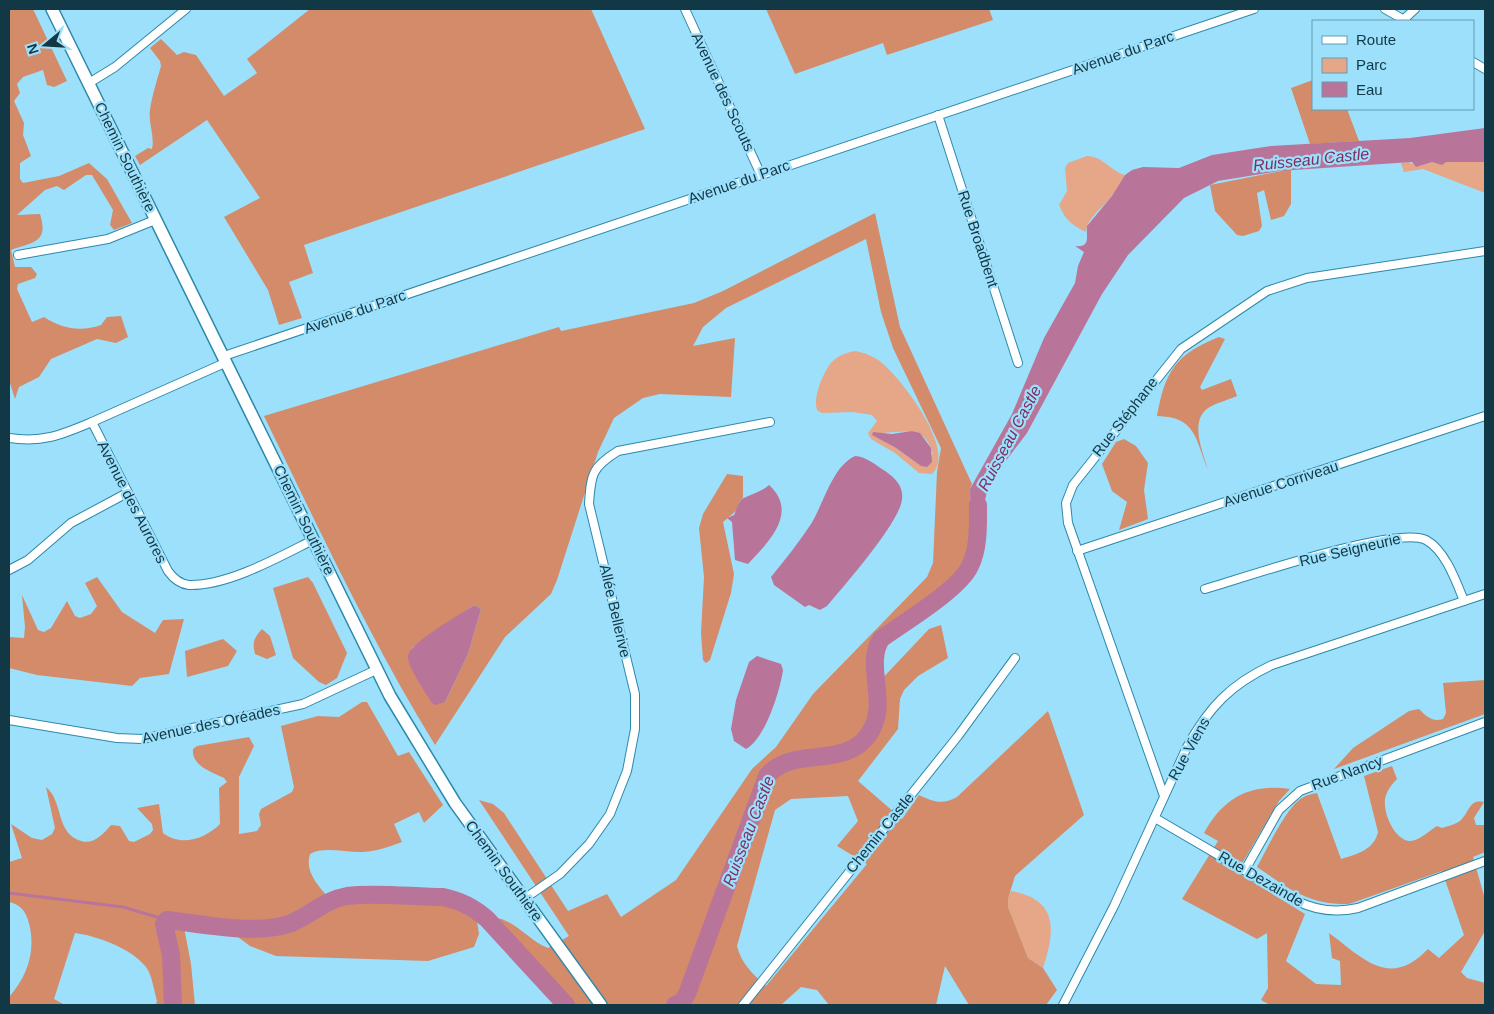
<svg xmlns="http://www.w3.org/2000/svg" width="1494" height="1014" viewBox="0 0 1494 1014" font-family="Helvetica,sans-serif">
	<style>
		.green { fill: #e6a688; fill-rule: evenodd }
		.forest { fill: #d38b6a; fill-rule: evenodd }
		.water { fill: #b9749a }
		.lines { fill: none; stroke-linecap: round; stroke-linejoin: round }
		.stream { stroke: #b9749a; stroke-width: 3 }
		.river { stroke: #b9749a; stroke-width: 18 }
		.street-casing { stroke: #2d89a9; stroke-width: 10 }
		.secondary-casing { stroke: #2d89a9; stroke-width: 14 }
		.street { stroke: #fff; stroke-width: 8 }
		.secondary { stroke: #fff; stroke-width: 11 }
		.labels { text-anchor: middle; stroke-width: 4.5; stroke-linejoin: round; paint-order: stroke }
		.street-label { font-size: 15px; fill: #123745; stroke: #9de0fb }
		.water-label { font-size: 16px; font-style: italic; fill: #802d60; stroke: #9de0fb }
	</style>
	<rect width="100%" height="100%" fill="#9de0fb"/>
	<g class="green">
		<path d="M1087 156C1103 156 1110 171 1125 175 1121 182 1117 189 1112 196 1104 207 1087 217 1086 232 1072 225 1066 221 1059 205L1067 191 1065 168 1068 163Z"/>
		<polygon points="1408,162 1418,166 1432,162 1440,164 1446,162 1485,162 1485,193 1423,169 1404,172 1401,163"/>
		<path d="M855 351C865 353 874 356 882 363 901 378 958 452 932 474L919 473 895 453 871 439 868 433 877 421 872 415 853 412 822 413 818 411C811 401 824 369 833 361 839 355 846 353 855 351ZM912 431C925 434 929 442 933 454L921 466 896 448 872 435C877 432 903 432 912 431Z"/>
		<path d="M1011 891C1059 900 1055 931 1043 968L1028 958 1024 948 1008 907V899Z"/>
	</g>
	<g class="forest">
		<path d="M9 9H33L67 81 54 87 47 85 43 70 23 77 17 84 20 93 14 101 24 123 23 135 31 156 20 163V179L23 183 59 176 89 163 107 179 132 223 114 230 110 225 113 210 92 175H86L64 190 57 186 45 190 17 215 40 214C49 243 33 242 11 250L15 267H31L37 274 35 278 18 284 17 289 32 322 44 317C62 329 81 332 101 325L107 317 121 316 128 337 116 343 97 339 51 359 39 377 19 387 15 399 9 380Z"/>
		<path d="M310 9H591L645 129 304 245 313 273 289 282 302 318 279 325 268 290 224 217 260 198 207 120 140 165 135 156 148 148 152 149C155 136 148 123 150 110 152 95 157 81 161 66L160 61 150 48 161 39 177 55 184 52 196 55 224 96 257 73 247 59Z"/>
		<polygon points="766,9 989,9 993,20 887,55 883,43 795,74"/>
		<polygon points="1313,80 1313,109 1347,109 1359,141 1310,144 1291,88"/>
		<polygon points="1291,169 1291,204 1284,216 1271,220 1264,190 1257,193 1262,226 1259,231 1243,236 1237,235 1215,211 1210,185"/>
		<path d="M875 213 900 327 972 484 970 489 971 524 978 529C978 540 975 557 970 567 959 589 903 623 881 639L875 648 878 683 929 629 941 625 948 658 918 676 904 690 900 699 898 729 858 781 902 819 919 795C934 802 942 805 957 797L1048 711 1084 815 1015 876 1008 899V907L1028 958 1043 968 1057 990 1046 1005H969L945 966 936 1005H829L817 990 801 987 781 1005H566L487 919C509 912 528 941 548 948L569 936 479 800 493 804 504 813 568 911 607 894 621 917 676 880 752 769 776 747 813 694 927 577 933 563 937 472 941 448 893 348 881 312 866 239 726 308 703 327 693 346 735 338 731 397 660 394 643 398 614 418 598 452 557 580 551 594 505 637 435 745C370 639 318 527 264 416L559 327 561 331 694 303 723 291ZM474 605 481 609 468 654 445 702 412 648ZM848 796 858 821 837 846 867 864 766 986C752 973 742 965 737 946L775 810 791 799Z"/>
		<path d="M1219 337 1225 339 1200 387 1202 390 1231 379 1237 396C1228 400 1216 403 1208 408 1189 421 1203 452 1208 470 1195 438 1196 417 1157 416 1165 371 1176 354 1219 337Z"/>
		<polygon points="1124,439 1136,446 1148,463 1144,490 1148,519 1119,530 1127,502 1112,491 1102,464 1116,442"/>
		<polygon points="727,474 743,476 743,498 739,502 737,510 723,522 734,574 731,593 710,660 706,663 703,660 701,633 704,577 699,528 703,514"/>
		<polygon points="97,577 122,612 155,633 163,620 184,619 169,674 140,678 132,686 37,675 9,668 9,637 24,638 25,627 22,595 38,630 44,632 51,628 67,601 75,616 80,618 91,614 97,606 85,583"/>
		<polygon points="308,577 313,583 347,653 337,678 326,685 319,682 293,658 273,588"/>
		<path d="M262 629 270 636 276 655 267 659 255 654C252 642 254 638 262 629Z"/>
		<polygon points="223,639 237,651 228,666 187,677 185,651"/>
		<path d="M1485 680V714L1334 769 1353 748 1409 711 1419 709C1427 717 1432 722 1443 719L1446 713 1443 683Z"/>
		<path d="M362 702H367L398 756 409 752 443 805 424 823 419 812 394 824 402 842C389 847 377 851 363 852 347 853 324 846 310 854 304 872 320 888 331 900L349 896 443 897 459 900 475 908 479 934 474 947 428 961 276 956 250 946 238 937 245 927 183 922 191 964 195 1005H156L157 1001C154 990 152 975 146 967 131 948 97 936 75 933L54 999 65 1005H9V997C28 976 37 948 28 920 25 910 19 904 9 902V862L22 858 11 824 32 838 42 840 52 834 55 828 46 787C64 802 55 833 81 841 94 845 103 834 111 825L120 826 129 841 134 842 150 834 153 830 152 824 137 808 159 804 163 833C181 847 205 839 220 824L219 788 227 782 224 778C212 772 191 766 193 749L197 746 249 737 254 746 239 777V834L257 831 261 825 259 814 261 809 292 792 294 787 281 726 318 716 339 717Z"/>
		<path d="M1392 766 1397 779C1392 784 1388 789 1386 795 1381 809 1393 839 1409 841 1418 842 1430 830 1437 826L1442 828C1448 826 1457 824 1461 820 1470 811 1469 799 1484 802L1474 818 1476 825H1485V852L1473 857 1485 899V931L1461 972 1467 978 1485 983V1005H1270L1261 1000 1268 988 1267 933 1257 939 1182 899 1218 841 1204 833C1223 798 1250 783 1290 789L1279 801 1237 872 1305 914 1286 961 1316 984 1341 985 1340 961 1332 958 1329 933C1362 957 1389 990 1428 949L1439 958 1464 935 1442 871 1349 904C1309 905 1289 889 1257 867 1266 851 1287 806 1302 798 1306 795 1312 794 1317 793L1341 859C1357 854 1374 850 1378 832L1364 776Z"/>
	</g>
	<g class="water">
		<path d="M1485 128V162H1446L1442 165 1432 162 1416 167 1412 162 1279 171 1218 181 1184 198 1128 255 1102 294 1027 433 989 483 983 509 984 524 978 529 971 525 970 489 1012 414 1044 338 1075 283 1078 266 1084 252 1075 246C1091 248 1086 237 1087 226L1112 196 1125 175 1132 170 1143 167 1179 168 1212 155 1271 146 1410 138Z"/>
		<polygon points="912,431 920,433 931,448 932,462 927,467 921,466 896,448 872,435 873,432 892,434"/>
		<path d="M855 456C866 457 873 463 882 469 893 476 904 485 902 499 901 521 843 587 827 606L820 610 809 605 805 607 774 585 771 577C785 560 799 542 811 524 824 503 832 467 855 456Z"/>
		<path d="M769 485C799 512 769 542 748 564L735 560 732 522 727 518 734 515C737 510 737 504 741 500 747 495 760 493 769 485Z"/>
		<path d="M474 605 481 609 468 654 445 702 435 705 431 702C425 691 408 668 408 657 409 642 462 614 474 605Z"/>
		<path d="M757 656 781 664 783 670C780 691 765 739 746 749L734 741 731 729 736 700 749 662Z"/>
	</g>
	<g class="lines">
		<polyline class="stream" points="9,893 123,907 167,920"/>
		<g class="river">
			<path d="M173 1005 171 955 164 924 167 920C202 924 254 935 289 924 310 916 324 900 347 896 376 892 414 897 443 897 461 901 473 907 487 919L566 1005"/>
			<path d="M675 1005 682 1002 687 994 767 776C792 745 845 770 869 734 890 704 864 665 881 639 903 623 960 589 970 566 979 548 978 525 978 505"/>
		</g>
		<g class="street-casing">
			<g id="street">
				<polyline points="685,9 761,175"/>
				<polyline points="1385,9 1406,21"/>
				<polyline points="1403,20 1415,9"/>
				<polyline points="1473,62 1485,69"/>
				<polyline points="89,83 115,67 186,9"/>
				<polyline points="938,115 1018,363"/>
				<polyline points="18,255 108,239 155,220"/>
				<polyline points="224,356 1254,9"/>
				<path d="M227 362 92 422 168 571C173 578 179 584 189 585 228 586 279 557 313 540"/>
				<path d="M9 438C43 443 61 435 92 422"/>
				<polyline points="1077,551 1485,416"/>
				<polyline points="9,570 28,560 71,523 127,493"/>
				<path d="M1205 589C1243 578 1397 525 1426 540 1445 550 1456 581 1464 601"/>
				<polyline points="9,720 117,738 142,739 303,704 376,670"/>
				<polyline points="1164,796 1068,523 1066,503 1073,485 1181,349 1267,291 1307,278 1485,251"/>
				<path d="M1155 818 1297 901C1317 911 1336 913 1358 908L1485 861"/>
				<polyline points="1245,870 1279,810 1300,791 1485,722"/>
				<path d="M524 899 560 874 589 844 610 814 627 771 635 729V694L589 504C591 474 592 467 618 451L770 422"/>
				<polyline points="743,1005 958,736 1015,658"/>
				<path d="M1063 1005 1114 906 1187 747C1209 707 1231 684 1272 665L1485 594"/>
			</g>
		</g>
		<g class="secondary-casing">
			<polyline id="secondary" points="52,9 390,696 455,803 601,1005"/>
		</g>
		<use href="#street" class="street"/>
		<use href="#secondary" class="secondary"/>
	</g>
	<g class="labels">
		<g class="street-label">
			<text transform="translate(1123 53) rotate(-19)" y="5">Avenue du Parc</text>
			<text transform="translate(723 92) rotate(65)" y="5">Avenue des Scouts</text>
			<text transform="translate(125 157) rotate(64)" y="5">Chemin Southière</text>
			<text transform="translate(739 182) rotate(-19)" y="5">Avenue du Parc</text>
			<text transform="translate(978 239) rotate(72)" y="5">Rue Broadbent</text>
			<text transform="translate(355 312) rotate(-19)" y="5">Avenue du Parc</text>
			<text transform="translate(1125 417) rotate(-52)" y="5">Rue Stéphane</text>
			<text transform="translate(1281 484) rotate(-18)" y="5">Avenue Corriveau</text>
			<text transform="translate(132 502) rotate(63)" y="5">Avenue des Aurores</text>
			<text transform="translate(304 520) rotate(64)" y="5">Chemin Southière</text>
			<text transform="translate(1350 550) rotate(-13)" y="5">Rue Seigneurie</text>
			<text transform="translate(615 611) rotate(77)" y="5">Allée Bellerive</text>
			<text transform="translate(211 724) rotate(-12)" y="5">Avenue des Oréades</text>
			<text transform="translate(1189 749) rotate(-61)" y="5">Rue Viens</text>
			<text transform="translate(1347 773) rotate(-20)" y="5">Rue Nancy</text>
			<text transform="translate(880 833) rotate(-51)" y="5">Chemin Castle</text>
			<text transform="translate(504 871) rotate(54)" y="5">Chemin Southière</text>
			<text transform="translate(1261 879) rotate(30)" y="5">Rue Dezainde</text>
		</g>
		<g class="water-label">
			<text transform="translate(1311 159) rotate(-6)" y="6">Ruisseau Castle</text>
			<text transform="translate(1009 438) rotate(-62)" y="6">Ruisseau Castle</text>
			<text transform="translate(748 831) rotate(-69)" y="6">Ruisseau Castle</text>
		</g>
	</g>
	<rect width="1494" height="1014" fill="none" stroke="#123745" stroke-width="20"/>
	<rect x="1312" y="20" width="162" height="90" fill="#9de0fb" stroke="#659cb2"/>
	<rect x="1322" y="36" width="25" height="8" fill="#ffffff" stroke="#659cb2"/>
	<text x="1356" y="45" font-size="15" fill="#123745">Route</text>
	<rect x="1322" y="58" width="25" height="15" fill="#e6a688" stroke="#659cb2"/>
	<text x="1356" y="70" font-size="15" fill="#123745">Parc</text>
	<rect x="1322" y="82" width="25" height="15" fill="#b9749a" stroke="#659cb2"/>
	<text x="1356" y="95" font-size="15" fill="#123745">Eau</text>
	<g transform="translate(45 45) rotate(252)" stroke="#9de0fb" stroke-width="4" paint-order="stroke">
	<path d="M0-4L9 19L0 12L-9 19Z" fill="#123745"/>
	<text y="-8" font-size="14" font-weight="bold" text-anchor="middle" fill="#123745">N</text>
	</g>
</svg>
